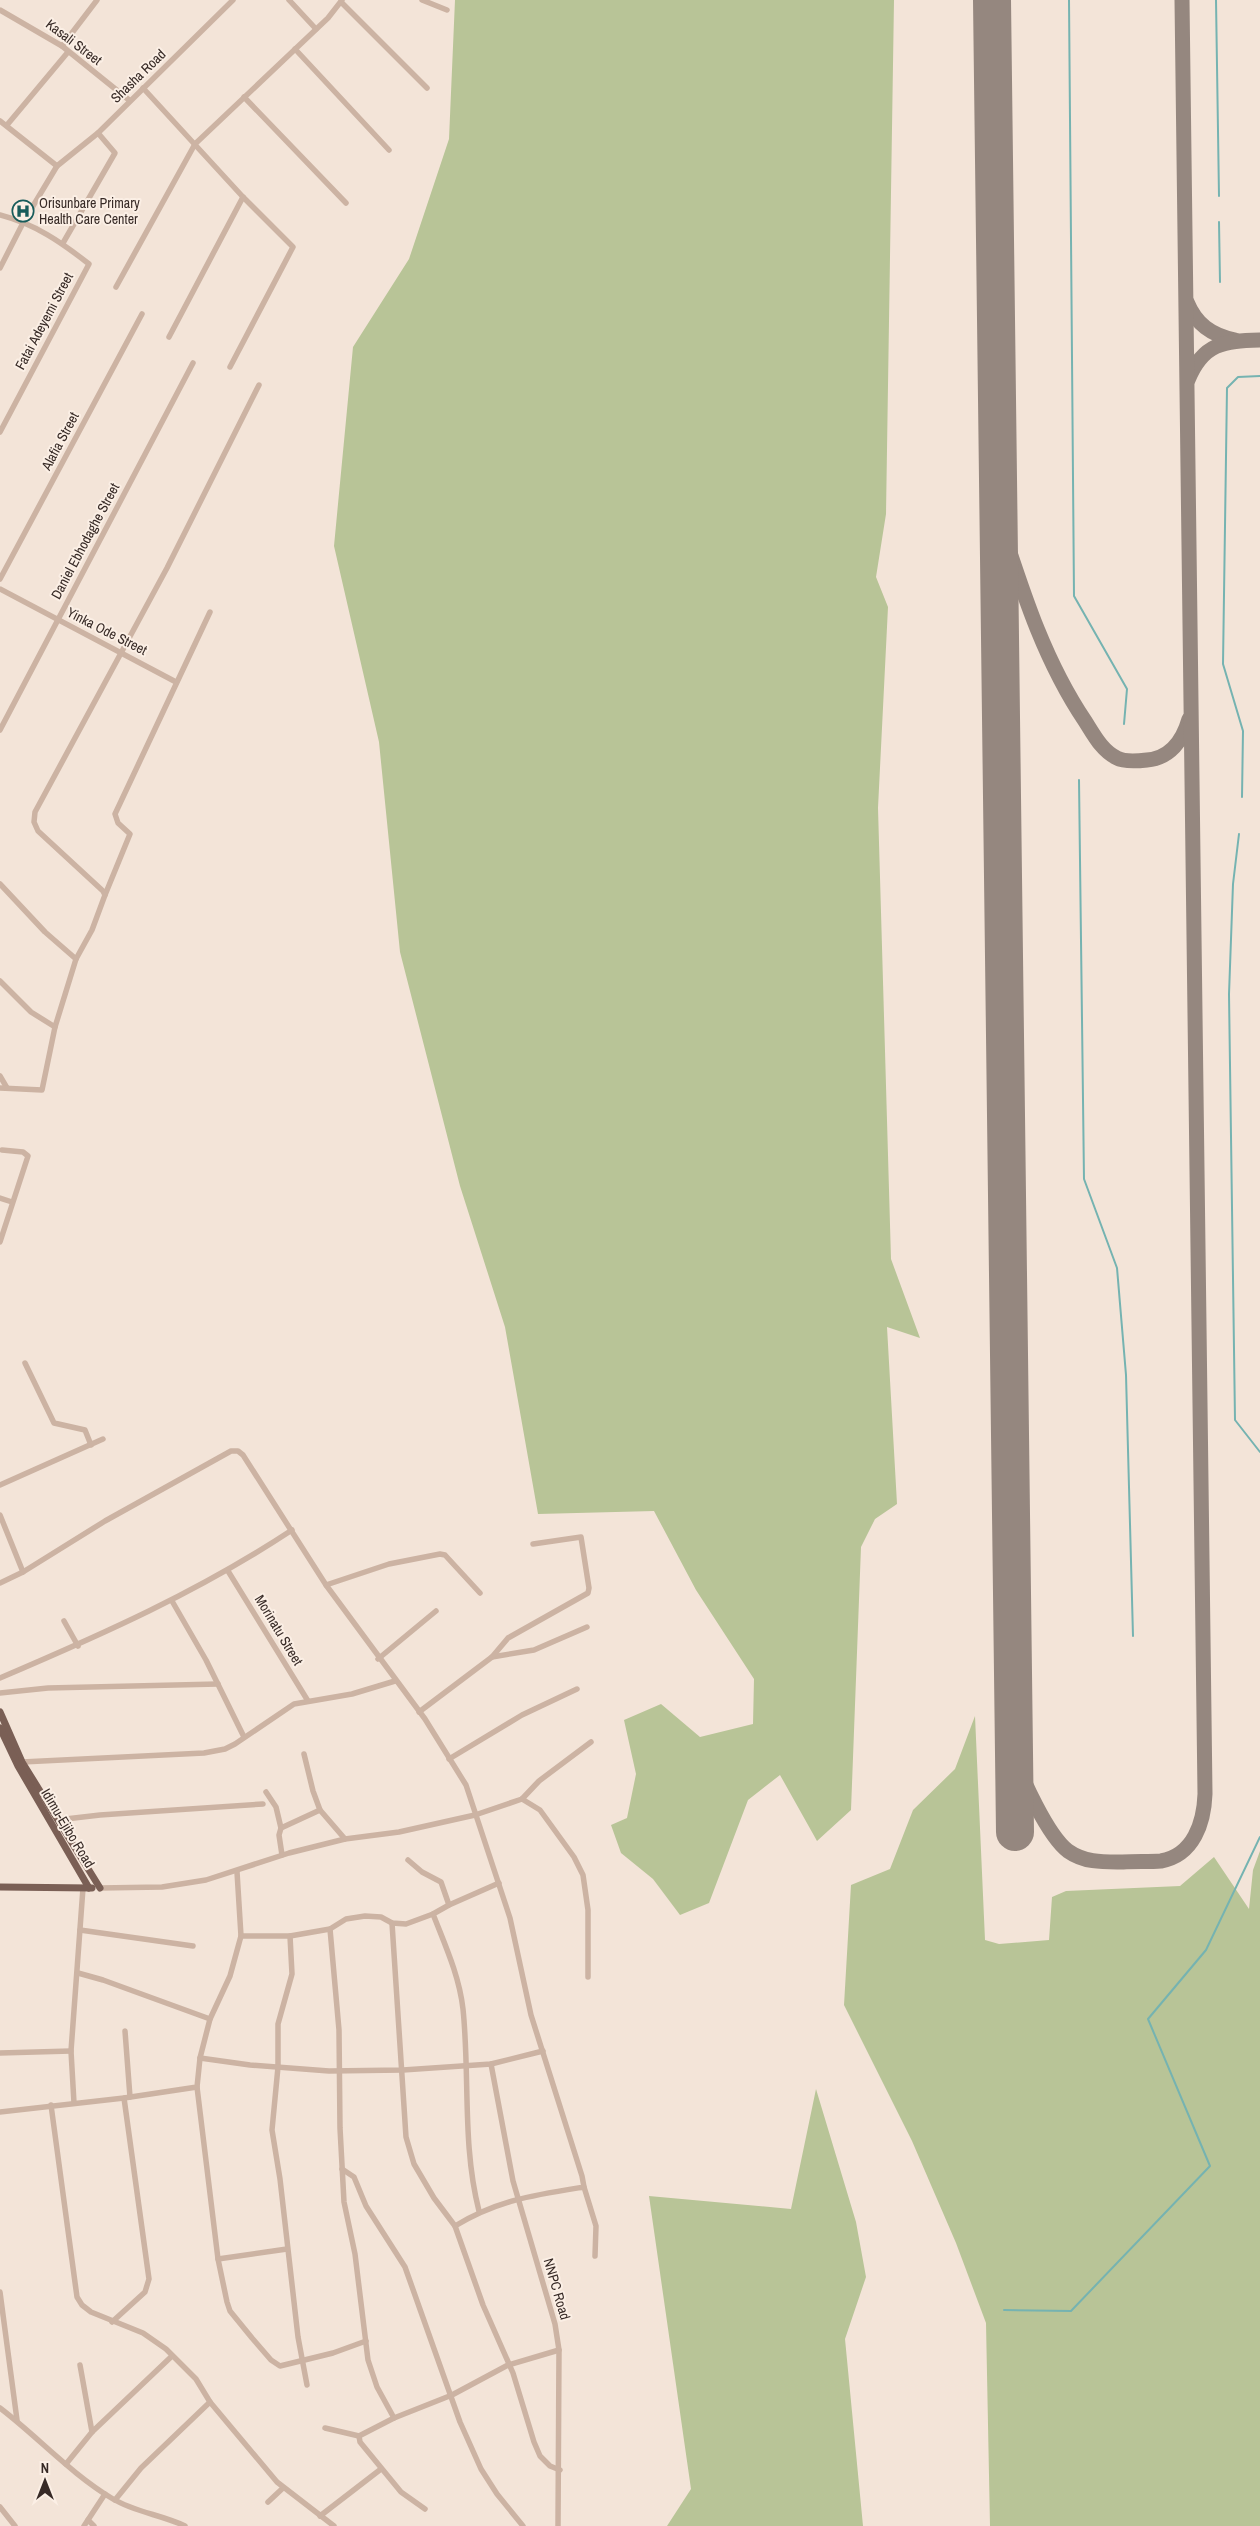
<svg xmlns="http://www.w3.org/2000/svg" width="1260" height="2526" viewBox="0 0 1260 2526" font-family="'Archivo Narrow',sans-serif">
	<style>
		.green { fill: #b8c497 }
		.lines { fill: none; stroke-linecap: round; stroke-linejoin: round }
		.stream { stroke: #75b3b1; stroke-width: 2 }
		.taxiway { stroke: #95877f; stroke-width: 15 }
		.runway { stroke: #95877f; stroke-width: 38 }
		.minor { stroke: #ccb3a3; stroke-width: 5.5 }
		.major { stroke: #7a5f55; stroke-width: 7 }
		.labels { text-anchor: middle; stroke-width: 4; stroke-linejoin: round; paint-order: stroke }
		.street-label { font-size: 14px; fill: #372a26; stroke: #fbefe5 }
		.poi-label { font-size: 14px; fill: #372a26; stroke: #fbefe5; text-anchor: start }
	</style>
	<rect width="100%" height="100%" fill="#f3e4d8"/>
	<g class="green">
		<polygon points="455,0 894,0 886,514 876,577 888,607 878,808 891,1259 920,1338 887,1327 897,1504 875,1519 861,1547 851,1810 817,1841 780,1775 748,1800 709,1903 680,1915 653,1879 621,1853 611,1825 627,1818 636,1774 624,1720 661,1704 700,1737 753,1724 754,1679 696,1590 654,1511 538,1514 505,1327 460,1186 400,952 379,742 334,546 353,347 409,259 449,139"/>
		<polygon points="975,1716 985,1940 999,1944 1049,1940 1052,1897 1066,1891 1180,1886 1214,1857 1249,1909 1253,1870 1260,1851 1260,2526 990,2526 986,2323 956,2243 912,2141 844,2005 851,1885 890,1869 913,1810 955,1769"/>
		<polygon points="816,2089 856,2222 866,2277 845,2339 863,2526 667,2526 691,2489 649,2196 791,2209"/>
	</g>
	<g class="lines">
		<g class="stream">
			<polyline points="1069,0 1074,596 1127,689 1124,724"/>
			<polyline points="1216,0 1219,196"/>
			<polyline points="1219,222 1220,282"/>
			<polyline points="1079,780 1084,1179 1117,1268 1126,1375 1133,1636"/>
			<polyline points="1242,797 1243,731 1223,664 1227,388 1238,377 1260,376"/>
			<polyline points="1239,834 1233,884 1229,994 1235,1420 1260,1452"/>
			<polyline points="1004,2310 1071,2311 1210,2166 1148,2019 1206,1950 1260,1837"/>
		</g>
		<g class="taxiway">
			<path d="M1187 302C1196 324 1211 335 1235 340"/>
			<path d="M1188 380C1203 343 1224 341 1260 340"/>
			<path d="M997 513C1021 586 1042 657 1085 721 1094 735 1102 751 1117 758 1124 762 1138 761 1147 760 1170 758 1183 740 1189 719"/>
			<path d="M1012 1752C1022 1778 1047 1835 1068 1851 1085 1863 1104 1862 1123 1862 1135 1861 1149 1862 1161 1861 1194 1855 1204 1822 1205 1794L1182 0"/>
		</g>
		<polyline class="runway" points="992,0 1015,1832"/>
		<g class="minor">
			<polyline points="289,0 316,29"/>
			<polyline points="422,0 447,10"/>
			<polyline points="341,2 427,88"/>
			<polyline points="0,10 62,46 129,100"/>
			<polyline points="62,46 97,0"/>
			<polyline points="295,49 389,150"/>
			<polyline points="143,88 243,197 293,247 230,367"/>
			<polyline points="244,97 346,203"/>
			<polyline points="0,121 57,166"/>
			<polyline points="7,125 68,52"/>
			<path d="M0 215C35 224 61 242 89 264L0 432"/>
			<polyline points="63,243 115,153 98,133"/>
			<polyline points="0,268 24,221 57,166 98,133 233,0"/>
			<polyline points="116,287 195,144 328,18 342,0"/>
			<polyline points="169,337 243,197"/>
			<polyline points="0,579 142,314"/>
			<polyline points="0,589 176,682"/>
			<polyline points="0,730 193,363"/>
			<polyline points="0,884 45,932 76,959"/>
			<polyline points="105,895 130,834 118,823 115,814 210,612"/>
			<polyline points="0,981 31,1012 55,1027 76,959 92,930 105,895 103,891 38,831 34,822 35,812 167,568 259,385"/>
			<polyline points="0,1076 7,1088"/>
			<polyline points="0,1088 42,1090 55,1027"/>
			<polyline points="0,1198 12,1202"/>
			<polyline points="0,1242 28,1156 23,1152 2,1150"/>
			<polyline points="25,1363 54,1423 85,1430 91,1445"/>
			<polyline points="0,1485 103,1439"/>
			<polyline points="0,1515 23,1572"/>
			<polyline points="228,1571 308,1701"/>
			<path d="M0 1583 23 1572 105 1521 231 1451H238L243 1455 326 1585 425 1719 466 1785 510 1918 531 2015 582 2176 584 2187C534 2195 498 2200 455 2226"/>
			<polyline points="326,1585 389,1564 440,1554 445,1555 480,1593"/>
			<polyline points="172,1601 206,1660 244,1737"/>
			<polyline points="64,1621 78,1646"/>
			<polyline points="492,1657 534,1650 587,1627"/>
			<polyline points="378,1659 436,1611"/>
			<path d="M0 1678C103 1634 198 1592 292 1530"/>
			<polyline points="0,1693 48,1688 218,1684"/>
			<polyline points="419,1712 492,1657 508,1638 588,1593 589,1588 581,1537 533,1544"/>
			<polyline points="304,1754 313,1791 320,1810 345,1839"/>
			<polyline points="449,1759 522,1715 577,1689"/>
			<polyline points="22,1762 204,1753 225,1749 235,1744 294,1704 352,1694 395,1681"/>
			<polyline points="266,1792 276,1807 281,1828"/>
			<polyline points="522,1799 540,1810 574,1857 583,1875 588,1910 588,1977"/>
			<polyline points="57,1820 100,1815 263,1804"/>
			<polyline points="282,1855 279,1835 281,1828 320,1810"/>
			<polyline points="408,1860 422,1872 441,1882 449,1905"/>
			<polyline points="100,1888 162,1887 206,1880 289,1853 345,1839 399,1832 475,1815 522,1799 539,1781 591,1742"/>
			<polyline points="392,1923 406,2137 414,2164 434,2198 455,2226 483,2305 513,2373 534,2442 540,2456 550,2466 560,2470"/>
			<polyline points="330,1929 339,2030 340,2128 344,2202 355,2254 368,2360 377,2387 394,2418 452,2395 508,2365 559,2350"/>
			<polyline points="80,1930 193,1946"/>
			<polyline points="241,1936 290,1936 292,1974 278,2024 278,2067 272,2130 280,2179 298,2337 307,2385"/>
			<polyline points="290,1936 330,1929 346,1919 365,1916 381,1917 392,1923 406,1924 433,1914"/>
			<polyline points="78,1973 103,1980 210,2019"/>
			<polyline points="125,2031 130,2097"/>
			<polyline points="0,2053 71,2051"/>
			<polyline points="200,2058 250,2065 329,2071 403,2070 491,2064 543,2051"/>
			<polyline points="491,2064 513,2181 555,2324 559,2350 558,2526"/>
			<polyline points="197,2087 218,2259 227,2302 230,2311 252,2338 271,2360 280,2366 333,2353 366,2341"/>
			<polyline points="74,2103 71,2051 83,1888"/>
			<polyline points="51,2105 77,2297 82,2305 91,2312 143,2333 166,2349 196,2379 210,2402 277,2482 334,2526"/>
			<polyline points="0,2112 124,2098 197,2087 200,2058 210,2019 230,1976 241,1936 237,1872"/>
			<polyline points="342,2169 354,2177 366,2206 405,2267 460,2422 481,2469 497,2494 523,2526"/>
			<polyline points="584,2187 596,2226 595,2256"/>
			<path d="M479 2211C462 2145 470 2077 463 2009 459 1975 445 1945 433 1914L449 1905 499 1883"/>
			<polyline points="218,2259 287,2249"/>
			<polyline points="0,2292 17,2420"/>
			<polyline points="112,2322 145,2292 149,2279 124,2098"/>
			<polyline points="80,2365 92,2432"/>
			<path d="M0 2408C38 2437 71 2474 113 2499 135 2512 162 2515 185 2526"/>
			<polyline points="394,2418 359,2436 360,2442 401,2492 425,2509"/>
			<polyline points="325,2428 359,2436"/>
			<polyline points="66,2464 92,2432 172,2356"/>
			<polyline points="115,2500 141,2468 210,2402"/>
			<polyline points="268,2502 283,2488"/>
			<polyline points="0,2507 15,2526"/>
			<polyline points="320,2516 381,2469"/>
			<polyline points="88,2520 94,2526"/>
			<polyline points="84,2526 105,2494"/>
		</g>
		<g class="major">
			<polyline points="0,1712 22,1762 100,1888"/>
			<polyline points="0,1728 18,1766 89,1888"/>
			<polyline points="0,1887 92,1888"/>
		</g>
	</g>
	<defs>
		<g id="hospital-ring" transform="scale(1.125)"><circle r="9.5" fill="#fbefe5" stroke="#185c5b" stroke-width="1.5"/><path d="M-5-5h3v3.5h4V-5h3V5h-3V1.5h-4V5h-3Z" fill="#185c5b"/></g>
	</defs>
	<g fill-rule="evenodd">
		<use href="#hospital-ring" x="23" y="211"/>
	</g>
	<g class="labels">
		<g class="street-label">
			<text transform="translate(74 42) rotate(37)" y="5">Kasali Street</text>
			<text transform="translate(138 76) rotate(-44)" y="5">Shasha Road</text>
			<text transform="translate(44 321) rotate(-62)" y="5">Fatai Adeyemi Street</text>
			<text transform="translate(60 441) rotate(-62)" y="5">Alafia Street</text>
			<text transform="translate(85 541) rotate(-62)" y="5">Daniel Ebhodaghe Street</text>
			<text transform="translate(107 631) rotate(27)" y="5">Yinka Ode Street</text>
			<text transform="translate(279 1630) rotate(59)" y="5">Morinatu Street</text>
			<text transform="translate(68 1828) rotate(59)" y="5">Idimu-Ejibo Road</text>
			<text transform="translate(557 2289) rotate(74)" y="5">NNPC Road</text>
		</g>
		<g class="poi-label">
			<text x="39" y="208">Orisunbare Primary<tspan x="39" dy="16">Health Care Center</tspan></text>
		</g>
	</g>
	<g transform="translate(45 2481)" stroke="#fbefe5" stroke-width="4" paint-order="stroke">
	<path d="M0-4L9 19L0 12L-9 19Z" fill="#372a26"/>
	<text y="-8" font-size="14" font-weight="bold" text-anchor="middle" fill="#372a26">N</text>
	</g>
</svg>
